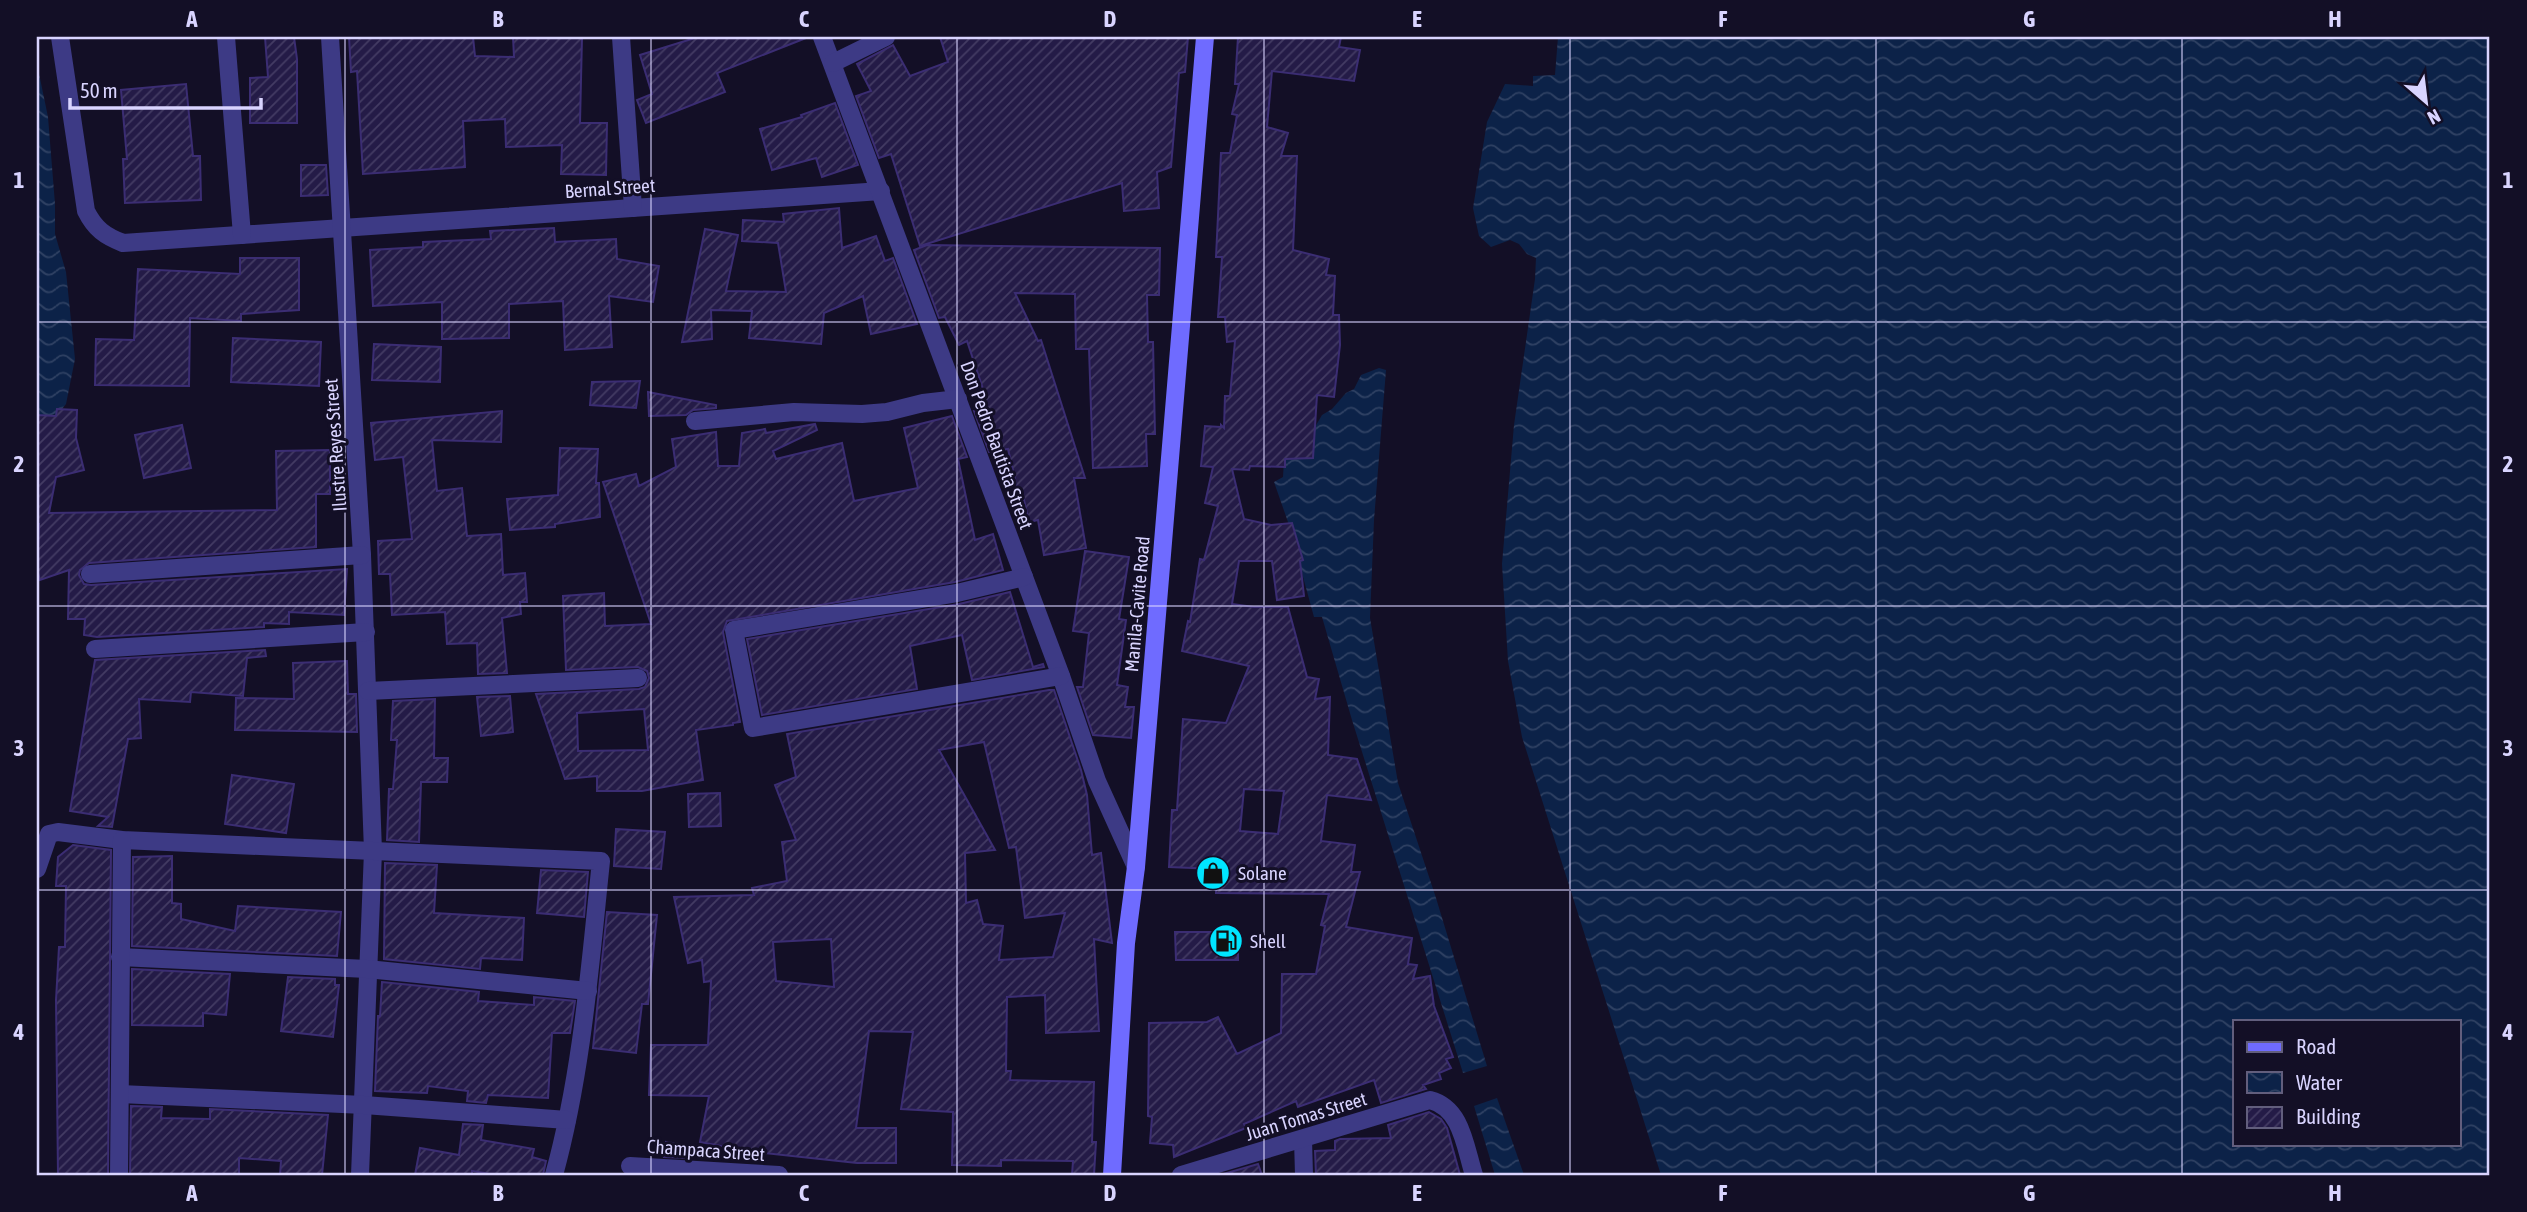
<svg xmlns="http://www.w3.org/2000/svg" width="2527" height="1212" viewBox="0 0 2527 1212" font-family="'Asap Condensed',sans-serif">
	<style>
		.water { fill: url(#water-waves); fill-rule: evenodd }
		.building { fill: url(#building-hatch); stroke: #3b2d73; stroke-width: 2; fill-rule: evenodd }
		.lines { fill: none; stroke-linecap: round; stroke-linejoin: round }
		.street { stroke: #3d3a85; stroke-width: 18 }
		.secondary { stroke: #6f6bff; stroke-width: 18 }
		.grid { fill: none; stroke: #d9d4ff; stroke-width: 2; stroke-opacity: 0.55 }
		.labels { text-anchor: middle; stroke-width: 6; stroke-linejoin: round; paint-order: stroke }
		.street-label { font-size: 19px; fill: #d9d4ff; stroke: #130f26 }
		.poi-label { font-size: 19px; fill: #d9d4ff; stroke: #130f26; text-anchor: start }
		.neatline { fill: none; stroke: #d9d4ff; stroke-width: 2.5 }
		.grid-label { font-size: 23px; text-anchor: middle; font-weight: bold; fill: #d9d4ff }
	</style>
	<defs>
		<pattern id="water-waves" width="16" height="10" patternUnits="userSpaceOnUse" patternTransform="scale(1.75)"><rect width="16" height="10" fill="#0c2248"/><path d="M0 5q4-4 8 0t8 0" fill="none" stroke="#2f4163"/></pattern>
		<pattern id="building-hatch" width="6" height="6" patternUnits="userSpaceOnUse" patternTransform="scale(1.75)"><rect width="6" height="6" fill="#241b47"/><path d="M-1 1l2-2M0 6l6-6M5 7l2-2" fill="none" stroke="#433b63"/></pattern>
	</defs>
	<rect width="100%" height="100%" fill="#130f26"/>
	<g class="water">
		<path d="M1558 37H2490V1175H1661L1522 737 1508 661 1502 564 1514 425 1535 279 1536 258 1527 254 1519 244 1510 240 1491 247 1479 236 1473 208 1487 122 1505 84 1533 86V76L1555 75ZM2235 1021H2459V1144H2235Z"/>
		<polygon points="37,64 48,117 55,204 55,234 66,272 75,359 66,404 58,414 37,417"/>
		<polygon points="1379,368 1386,370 1374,520 1370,618 1398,783 1436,898 1487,1066 1463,1073 1352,720 1322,617 1314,617 1288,522 1274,482 1283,477 1284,461 1289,451 1308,439 1322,415 1332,409 1346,393 1354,389 1361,375"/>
		<polygon points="1497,1098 1524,1175 1495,1175 1474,1106"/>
	</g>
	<g class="building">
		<polygon points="265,37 294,37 297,59 297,123 250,123 250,78 268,77"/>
		<polygon points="349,37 473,37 475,56 514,57 513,37 582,37 580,123 607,123 606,175 561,174 562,145 506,147 505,119 463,121 465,167 363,174 357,71 351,72"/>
		<polygon points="698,37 806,37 806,38 717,73 725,92 646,123 637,100 652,94 640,55"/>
		<polygon points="940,37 1188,37 1185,72 1179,73 1171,167 1157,172 1159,208 1124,211 1122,183 920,246 891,154 879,158 856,96 871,91 857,64 893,45 910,76 948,62"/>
		<path d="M1238 37H1341L1339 47 1360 50 1354 81 1272 71 1267 127 1288 133 1281 156H1297L1293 250 1329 259 1326 275 1335 276 1333 315H1339L1340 345 1334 397 1317 395 1313 458 1285 459V467L1250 466 1249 470 1232 469 1244 519 1271 525 1292 523 1303 560 1300 561 1304 596 1277 600 1272 561H1239L1232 604 1254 607H1288L1307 677 1319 679 1315 699 1330 697 1328 755 1357 759 1371 800 1327 795 1321 841 1355 845 1351 872H1360L1346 927 1412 938 1408 964 1417 965 1413 979 1430 976 1434 1006 1453 1057 1446 1059 1451 1068 1439 1073 1441 1079 1423 1085 1426 1089 1381 1103 1374 1080 1298 1107 1296 1101 1244 1124 1246 1128 1174 1157 1173 1145 1150 1143 1152 1117 1148 1116 1149 1023 1207 1022 1218 1017 1237 1054 1281 1033 1282 974H1316L1325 926 1321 925 1329 894 1216 893V869L1169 867 1172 810H1177L1183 719 1226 723 1249 666 1182 651 1188 621 1190 622 1200 559 1204 560 1218 506 1205 503 1213 467 1201 466 1205 426 1221 427V425L1224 428 1225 396H1230L1235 341 1227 342 1225 317H1218L1222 257H1216L1221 153H1230L1237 115 1232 114 1239 84H1235ZM1244 789 1284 791 1278 834 1240 831Z"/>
		<polygon points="186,84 193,156 200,156 201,200 125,203 123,159 127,159 121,90"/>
		<polygon points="835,103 858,165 822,177 816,158 772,170 760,129 802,117 801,115"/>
		<polygon points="301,165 326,165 328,195 301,196"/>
		<polygon points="839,208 842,248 876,236 885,261 893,258 917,324 871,334 863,296 824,313 821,344 749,338 752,311 711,310 712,339 682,342 705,229 738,235 726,291 786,292 778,243 742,241 743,220 784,222 783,214"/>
		<polygon points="554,228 555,242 616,239 617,259 659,266 653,302 609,296 612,347 565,350 563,301 509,304 509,338 442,339 442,302 373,306 370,250 423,247 423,242 491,239 490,231"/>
		<polygon points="927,245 1160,248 1159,295 1147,295 1148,342 1153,342 1155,434 1146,434 1147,466 1093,468 1089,349 1076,349 1075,294 1015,293 1038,341 1041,340 1085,478 1074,478 1086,548 1044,555 1038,520 1029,522 1022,491 1018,492 1008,449 989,452 974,411 985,408 979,390 983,389 967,341 959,345 945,317 939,318 914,250"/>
		<polygon points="240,258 299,258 299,310 241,314 241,321 190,318 189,386 95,385 96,339 134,340 138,269 240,274"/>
		<polygon points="233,338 321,342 319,386 231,382"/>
		<polygon points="374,344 441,347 440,382 372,380"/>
		<polygon points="640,381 636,408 590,405 592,382"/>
		<polygon points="648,392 716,405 716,408 693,410 686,415 649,416"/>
		<polygon points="57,409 77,410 76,438 84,470 56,477 49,513 277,510 276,451 330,450 330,494 316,494 316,547 89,563 80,570 79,575 84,584 91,585 347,569 344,615 289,612 289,624 264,623 264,627 97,637 84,635 85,619 68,619 69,570 40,580 37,569 39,524 37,524 37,415 56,416"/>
		<polygon points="502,411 501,442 432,440 437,491 462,488 467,536 501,534 503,575 525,573 527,602 520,602 521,614 502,618 507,673 478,674 477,643 447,644 445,612 392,615 390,574 379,574 378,541 412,539 403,457 375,460 371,423"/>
		<path d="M952 416 967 457 958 459 975 540 993 534 1003 570 955 582 727 621 723 632 740 722 733 723V725L696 730 703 780 642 791H597V776L565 779 536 694 639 689 645 687 649 678 647 671 638 667 566 670 563 596 604 593 605 626 651 624 603 482 636 474 639 486 676 467 672 439 716 432 718 466H739L742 433 765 429 766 433 815 424 817 430 773 451 776 459 842 443 854 501 918 488 904 428ZM644 709 648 750 578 751 577 713Z"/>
		<polygon points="182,425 191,468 144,478 135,435"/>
		<polygon points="560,448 598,449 596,483 599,483 600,517 555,524 555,527 510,530 507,499 558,495"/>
		<polygon points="1085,551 1129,557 1119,619 1126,620 1117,685 1128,687 1125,707 1134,707 1131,738 1093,735 1077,687 1083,687 1089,633 1073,631"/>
		<polygon points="1010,592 1033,667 1043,664 1044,667 972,680 962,635 910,646 917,689 762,715 747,639 959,604"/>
		<polygon points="265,650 266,656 247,658 243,696 191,692 190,702 139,699 141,738 128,739 112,827 98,826 108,817 70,811 95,660"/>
		<polygon points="347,661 348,694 356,694 357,732 235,730 236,698 294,699 293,663"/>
		<path d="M1049 690H1054L1081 770 1087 795 1092 855 1101 853 1112 943 1094 939 1099 1031 1046 1033 1045 995 1007 997 1006 1071H1011L1010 1080 1094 1082 1092 1142H1096L1094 1175H1072L1073 1161 1001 1160V1166L952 1165 953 1112 901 1109 913 1032 869 1031 856 1128H896V1163H857L747 1151 700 1142 709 1096 649 1095 651 1045H708L711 981 704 982 702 960 688 963 674 897 754 895 752 888 787 881 782 842 796 840 775 785 796 777 787 734ZM984 742 1009 848 1016 847 1025 918 1065 913 1053 957 999 960 1003 926 983 924 977 900 966 903 965 853 995 850 939 750ZM831 939 834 987 776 981 773 942Z"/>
		<polygon points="510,696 513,732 481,736 477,697"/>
		<polygon points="435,699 434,758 448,758 447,782 421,782 419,842 387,840 389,789 393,789 397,740 391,740 393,701"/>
		<polygon points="232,775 294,784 286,833 225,824"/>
		<polygon points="720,793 721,826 689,827 688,794"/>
		<polygon points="616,829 665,832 661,869 614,866"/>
		<polygon points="73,845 111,850 108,1175 58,1175 56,1000 59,947 65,947 66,886 56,886 58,857"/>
		<polygon points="172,856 172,903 181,904 181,919 235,931 238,906 341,912 337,956 132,946 133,857"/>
		<polygon points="385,863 437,865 434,913 524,918 522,960 481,958 480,969 384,959"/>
		<polygon points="541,870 588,872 584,917 537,913"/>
		<polygon points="607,912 657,915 648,1004 642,1004 636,1053 593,1048"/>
		<polygon points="1175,932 1238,932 1238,960 1176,960"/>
		<polygon points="132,969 230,974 226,1015 203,1013 203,1026 132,1025"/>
		<polygon points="288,977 335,979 335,985 339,985 333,1037 281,1031"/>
		<polygon points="382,982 479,992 478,1001 534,1005 534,997 575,1001 570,1033 552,1033 548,1098 488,1095 486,1103 467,1101 468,1091 428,1086 427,1093 375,1091 378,1016 380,1016"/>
		<polygon points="131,1106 162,1107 161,1118 210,1119 210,1109 328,1115 322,1175 280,1175 281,1161 239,1158 239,1175 130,1175"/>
		<polygon points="1429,1112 1441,1119 1447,1128 1460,1175 1316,1175 1315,1151 1335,1150 1335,1141 1340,1139 1391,1138 1388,1125"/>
		<polygon points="463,1124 483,1125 481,1140 534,1149 532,1157 546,1161 543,1175 496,1175 472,1171 472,1175 415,1175 420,1148 459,1155"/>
		<polygon points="666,1142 693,1146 692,1158 664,1157"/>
		<polygon points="1258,1164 1262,1175 1220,1175"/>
	</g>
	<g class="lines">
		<g class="street">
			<path d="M60 37 86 211C95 229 105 236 123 243L881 191"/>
			<polyline points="226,37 242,235"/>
			<polyline points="330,37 362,555 373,851 360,1175"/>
			<polyline points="621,37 633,208"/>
			<polyline points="822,37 1061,676 1097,781 1136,867"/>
			<polyline points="833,63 886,37"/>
			<polyline points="695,421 794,412 862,414 887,412 923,403 958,399"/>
			<polyline points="90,574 362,555"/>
			<polyline points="1024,577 957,593 734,630 753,728 1061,676"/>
			<polyline points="95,649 366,632"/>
			<polyline points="368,691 638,678"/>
			<path d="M37 869 49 834 58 832 122 840 601 861C590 966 582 1073 554 1175"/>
			<polyline points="120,957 367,969 588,991"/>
			<polyline points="120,1094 364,1105 567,1120"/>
			<polyline points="1303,1139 1304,1175"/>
			<polyline points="630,1166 779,1175"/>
			<polyline points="119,1175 122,840"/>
			<path d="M1181 1175 1430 1100C1462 1108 1465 1147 1474 1175"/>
		</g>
		<polyline class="secondary" points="1112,1175 1126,943 1136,867 1205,37"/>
	</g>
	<path class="grid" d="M345 37V1175M651 37V1175M957 37V1175M1264 37V1175M1570 37V1175M1876 37V1175M2182 37V1175M37 322H2490M37 606H2490M37 890H2490"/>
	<defs>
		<g id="shop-disc" transform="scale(1.75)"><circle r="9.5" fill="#00e5ff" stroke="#130f26"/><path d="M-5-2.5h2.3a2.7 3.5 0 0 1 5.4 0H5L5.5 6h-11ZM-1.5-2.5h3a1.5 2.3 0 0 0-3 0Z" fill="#111"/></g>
		<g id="fuel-disc" transform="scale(1.75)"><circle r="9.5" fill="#00e5ff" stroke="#130f26"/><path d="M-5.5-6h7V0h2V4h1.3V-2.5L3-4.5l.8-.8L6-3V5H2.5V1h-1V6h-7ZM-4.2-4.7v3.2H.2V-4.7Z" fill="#111"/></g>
	</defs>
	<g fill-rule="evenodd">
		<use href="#shop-disc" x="1213" y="873"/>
		<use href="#fuel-disc" x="1226" y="941"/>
	</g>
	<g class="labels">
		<g class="street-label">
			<text transform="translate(610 188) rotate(-4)" y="7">Bernal Street</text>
			<text transform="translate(335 445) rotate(-94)" y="7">Ilustre Reyes Street</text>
			<text transform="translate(997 445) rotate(70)" y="7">Don Pedro Bautista Street</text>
			<text transform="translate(1137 604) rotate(-85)" y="7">Manila-Cavite Road</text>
			<text transform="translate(1306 1116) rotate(-17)" y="7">Juan Tomas Street</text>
			<text transform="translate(706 1150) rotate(4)" y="7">Champaca Street</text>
		</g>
		<g class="poi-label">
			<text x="1238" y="880">Solane</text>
			<text x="1250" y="948">Shell</text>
		</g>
	</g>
	<rect width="2527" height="1212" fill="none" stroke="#130f26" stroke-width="77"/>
	<rect x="2233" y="1020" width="228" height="126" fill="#130f26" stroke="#625e7d" stroke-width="2"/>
	<rect x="2247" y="1042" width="35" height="10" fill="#6f6bff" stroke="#625e7d" stroke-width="2"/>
	<text x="2296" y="1054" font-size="21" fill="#d9d4ff">Road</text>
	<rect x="2247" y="1072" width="35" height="21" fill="url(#water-waves)" stroke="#625e7d" stroke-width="2"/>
	<text x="2296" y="1090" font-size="21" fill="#d9d4ff">Water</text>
	<rect x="2247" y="1107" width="35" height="21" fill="url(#building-hatch)" stroke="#625e7d" stroke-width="2"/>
	<text x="2296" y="1124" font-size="21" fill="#d9d4ff">Building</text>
	<g transform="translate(2426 102) rotate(152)" stroke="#130f26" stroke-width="5" paint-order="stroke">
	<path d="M0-5L12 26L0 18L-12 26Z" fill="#d9d4ff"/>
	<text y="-10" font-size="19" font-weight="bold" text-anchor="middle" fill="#d9d4ff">N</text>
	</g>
	<path d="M70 98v10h191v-10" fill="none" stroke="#d9d4ff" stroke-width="3.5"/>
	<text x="80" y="98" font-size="21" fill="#d9d4ff" stroke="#130f26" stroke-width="5" paint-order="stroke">50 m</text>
	<rect x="38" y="38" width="2450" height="1136" class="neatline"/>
	<g class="grid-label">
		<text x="192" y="27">A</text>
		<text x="498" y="27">B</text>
		<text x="804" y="27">C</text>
		<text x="1110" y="27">D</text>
		<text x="1417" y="27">E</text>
		<text x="1723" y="27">F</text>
		<text x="2029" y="27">G</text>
		<text x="2335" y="27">H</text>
		<text x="19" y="188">1</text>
		<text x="2508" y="188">1</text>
		<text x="19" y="472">2</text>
		<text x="2508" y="472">2</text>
		<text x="19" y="756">3</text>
		<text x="2508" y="756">3</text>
		<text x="19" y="1040">4</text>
		<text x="2508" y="1040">4</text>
		<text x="192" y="1201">A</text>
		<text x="498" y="1201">B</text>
		<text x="804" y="1201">C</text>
		<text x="1110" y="1201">D</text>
		<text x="1417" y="1201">E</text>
		<text x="1723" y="1201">F</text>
		<text x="2029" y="1201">G</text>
		<text x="2335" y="1201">H</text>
	</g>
</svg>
